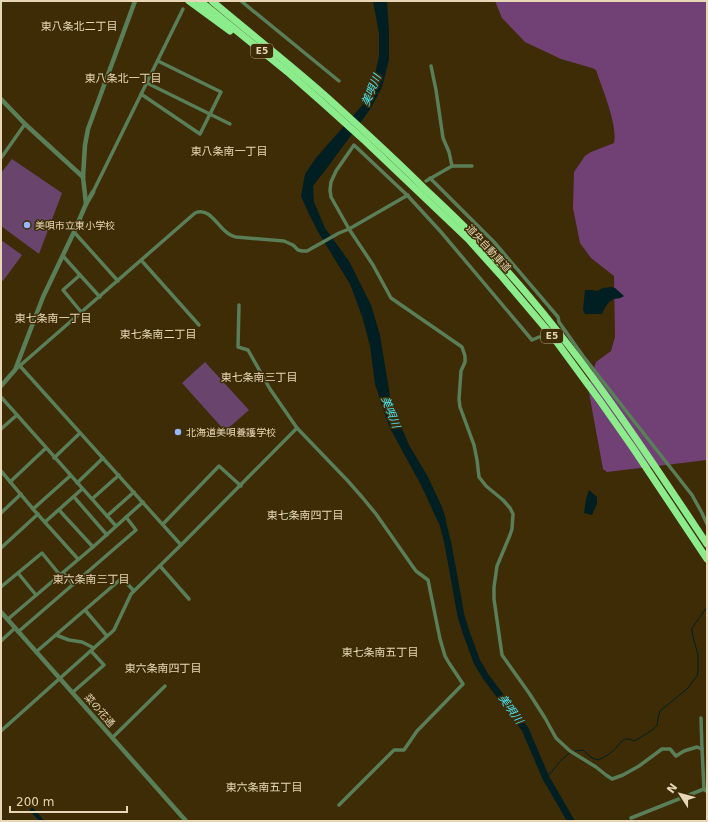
<svg xmlns="http://www.w3.org/2000/svg" width="708" height="822" viewBox="0 0 708 822" font-family="'DejaVu Sans','Noto Sans JP',sans-serif">
	<style>
		.green { fill: #69446d }
		.forest { fill: #714175 }
		.water { fill: #001f22 }
		.lines { fill: none; stroke-linecap: round; stroke-linejoin: round }
		.stream { stroke: #001f22; stroke-width: 1 }
		.canal { stroke: #001f22; stroke-width: 4 }
		.river { stroke: #001f22; stroke-width: 7 }
		.minor { stroke: #597e58; stroke-width: 3.5 }
		.tertiary { stroke: #597e58; stroke-width: 4.5 }
		.motorway { stroke: #8cec8b; stroke-width: 7 }
		.poi-dot { fill: #94b7fd; stroke: #3d2c06; stroke-width: 1.5 }
		.labels { text-anchor: middle; stroke-width: 3; stroke-linejoin: round; paint-order: stroke }
		.shield { fill: #3d2c06; stroke: #b5a481; stroke-width: 1 }
		.shield-label { font-size: 9px; font-weight: bold; fill: #e8d7b6 }
		.poi-label { font-size: 10px; fill: #e8d7b6; stroke: #3d2c06; text-anchor: start }
		.street-label { font-size: 10px; fill: #e8d7b6; stroke: #3d2c06 }
		.neighbourhood-label { font-size: 11px; fill: #e8d7b6; stroke: #3d2c06 }
		.water-label { font-size: 11px; font-style: italic; fill: #49e8f6; stroke: #3d2c06 }
	</style>
	<rect width="100%" height="100%" fill="#3d2c06"/>
	<g class="green">
		<polygon points="12,159 62,193 39,254 1,226 1,173"/>
		<polygon points="1,240 22,255 3,281 1,279"/>
		<polygon points="205,362 249,410 225,431 182,383"/>
	</g>
	<path class="forest" d="M495 1H707V460L607 472 603 469 588 387 596 362 611 351 615 337 614 276 591 258 580 243 573 208 574 172 585 156 591 152 614 143C618 125 602 88 596 70L592 68 561 59 525 42 502 18Z"/>
	<g class="water">
		<polygon points="373,1 387,1 389,31 389,60 382,87 371,108 327,168 313,186 314,202 325,228 349,261 371,305 380,335 385,366 390,396 395,412 409,445 428,477 442,507 446,520 439,524 421,485 392,432 386,418 375,384 370,346 362,316 350,284 318,232 308,212 301,196 305,174 315,159 364,103 373,83 379,56 379,33"/>
		<path d="M611 287 615 288 624 296C620 299 618 298 614 299 607 302 605 308 602 314H585L583 310 585 290H591L597 291 603 288Z"/>
		<polygon points="589,490 597,497 597,504 592,515 584,513 586,499"/>
	</g>
	<g class="lines">
		<g class="stream">
			<path d="M575 751 583 750 592 758 598 760C603 758 608 755 613 751 621 744 622 735 634 741 640 738 654 730 657 725 658 721 658 716 660 711L687 689 697 676 698 671V655L692 633V628L707 607"/>
			<path d="M546 778C555 769 559 760 570 753"/>
		</g>
		<polyline class="canal" points="32,810 42,821"/>
		<polyline class="river" points="440,512 448,544 461,616 466,632 477,662 486,677 525,729 546,778 571,821"/>
		<g class="minor">
			<polyline points="241,1 339,81"/>
			<polyline points="431,66 436,90 443,138 449,152 452,166"/>
			<polyline points="147,83 230,124"/>
			<polyline points="141,94 200,134 221,92 158,61"/>
			<polyline points="1,158 25,124"/>
			<polyline points="430,178 494,242 558,317 559,322 583,356 692,495 702,513 707,524"/>
			<polyline points="426,181 452,166 472,166"/>
			<polyline points="93,192 183,9"/>
			<polyline points="74,232 118,281"/>
			<polyline points="63,256 80,275"/>
			<polyline points="141,260 199,325"/>
			<polyline points="239,305 238,347 248,350 270,389 297,428 347,480 362,497 376,514 411,564 416,571 428,580 440,639 445,656 449,663 463,684 417,731 404,750 394,750 339,805"/>
			<polyline points="82,313 63,290 80,275 100,297"/>
			<polyline points="539,337 532,340 441,232 407,195 354,145 336,171 331,182 330,190 331,197 349,229 373,265 391,298 462,347 465,356 465,362 461,371 459,399 460,407 474,445 477,460 479,477 486,486 503,500 510,508 513,514 512,529 510,535 497,566 494,587 494,599 502,655 529,693 545,718 556,738 570,751 596,767 606,775 612,779 623,775 639,766 662,749 670,749 676,756 684,751 697,747 702,749"/>
			<polyline points="20,366 181,545"/>
			<path d="M15 370 195 213C208 207 216 223 224 230 228 234 231 236 236 237L284 241 293 245 298 250 302 251H307L339 233 349 229 408 195"/>
			<polyline points="1,397 116,526"/>
			<polyline points="1,429 17,415"/>
			<polyline points="54,458 80,433"/>
			<polyline points="1,471 33,509 78,559"/>
			<polyline points="10,482 46,448"/>
			<polyline points="77,483 103,458"/>
			<polyline points="74,497 107,535"/>
			<polyline points="92,499 119,475"/>
			<polyline points="33,509 70,476"/>
			<polyline points="59,510 93,547"/>
			<polyline points="1,513 21,494"/>
			<polyline points="107,516 134,492"/>
			<polyline points="45,522 82,489"/>
			<polyline points="163,524 219,466 241,486"/>
			<polyline points="1,548 38,514"/>
			<polyline points="160,566 189,599"/>
			<polyline points="18,573 36,595"/>
			<polyline points="63,573 73,584"/>
			<polyline points="1,587 42,553 60,575"/>
			<polyline points="85,610 107,636"/>
			<polyline points="8,619 93,547 143,502"/>
			<polyline points="18,632 136,530 126,517"/>
			<polyline points="56,635 69,640 82,642 94,648"/>
			<polyline points="1,641 15,628"/>
			<polyline points="36,652 122,578 134,591"/>
			<polyline points="73,692 104,665 91,651"/>
			<polyline points="1,731 114,630 131,594 181,545 297,428"/>
			<polyline points="112,738 165,686"/>
			<polyline points="631,818 704,789 702,749 701,718"/>
		</g>
		<g class="tertiary">
			<polyline points="1,99 25,124 83,177"/>
			<polyline points="86,204 83,177 85,145 88,129 135,1"/>
			<polyline points="1,386 15,370 43,297 74,232 86,204 93,192"/>
			<polyline points="1,612 186,821"/>
			<polyline points="704,789 707,791"/>
		</g>
		<g class="motorway">
			<polyline points="189,1 230,31"/>
			<polyline points="200,1 290,74 323,103 365,141 468,239 503,278 553,337 600,401 633,448 707,559"/>
			<path d="M212 1C251 34 291 65 329 99 361 128 393 157 424 188 453 215 481 242 508 272 583 356 645 451 707 544"/>
		</g>
	</g>
	<g class="poi-dot">
		<circle cx="27" cy="225" r="4"/>
		<circle cx="178" cy="432" r="4"/>
	</g>
	<g class="labels">
		<g class="shield">
			<rect x="251" y="44" width="22" height="14" rx="3"/>
			<rect x="541" y="329" width="22" height="14" rx="3"/>
		</g>
		<g class="shield-label">
			<text x="262" y="54">E5</text>
			<text x="552" y="339">E5</text>
		</g>
		<g class="poi-label">
			<text x="35" y="229">美唄市立東小学校</text>
			<text x="186" y="436">北海道美唄養護学校</text>
		</g>
		<g class="street-label">
			<text transform="translate(489 248) rotate(47)" y="4">道央自動車道</text>
			<text transform="translate(100 710) rotate(49)" y="4">菜の花通</text>
		</g>
		<g class="neighbourhood-label">
			<text x="79" y="30">東八条北二丁目</text>
			<text x="123" y="82">東八条北一丁目</text>
			<text x="229" y="155">東八条南一丁目</text>
			<text x="53" y="322">東七条南一丁目</text>
			<text x="158" y="338">東七条南二丁目</text>
			<text x="259" y="381">東七条南三丁目</text>
			<text x="305" y="519">東七条南四丁目</text>
			<text x="91" y="583">東六条南三丁目</text>
			<text x="380" y="656">東七条南五丁目</text>
			<text x="163" y="672">東六条南四丁目</text>
			<text x="264" y="791">東六条南五丁目</text>
		</g>
		<g class="water-label">
			<text transform="translate(371 90) rotate(-67)" y="4">美唄川</text>
			<text transform="translate(391 412) rotate(69)" y="4">美唄川</text>
			<text transform="translate(511 709) rotate(55)" y="4">美唄川</text>
		</g>
	</g>
	<rect width="708" height="822" fill="none" stroke="#e8d7b6" stroke-width="4"/>
	<g transform="translate(680 794) rotate(306)" stroke="#3d2c06" stroke-width="3" paint-order="stroke">
	<path d="M0-3L7 15L0 10L-7 15Z" fill="#e8d7b6"/>
	<text y="-6" font-size="11" font-weight="bold" text-anchor="middle" fill="#e8d7b6">N</text>
	</g>
	<path d="M10 806v6h117v-6" fill="none" stroke="#e8d7b6" stroke-width="2"/>
	<text x="16" y="806" font-size="12" fill="#e8d7b6" stroke="#3d2c06" stroke-width="3" paint-order="stroke">200 m</text>
</svg>
